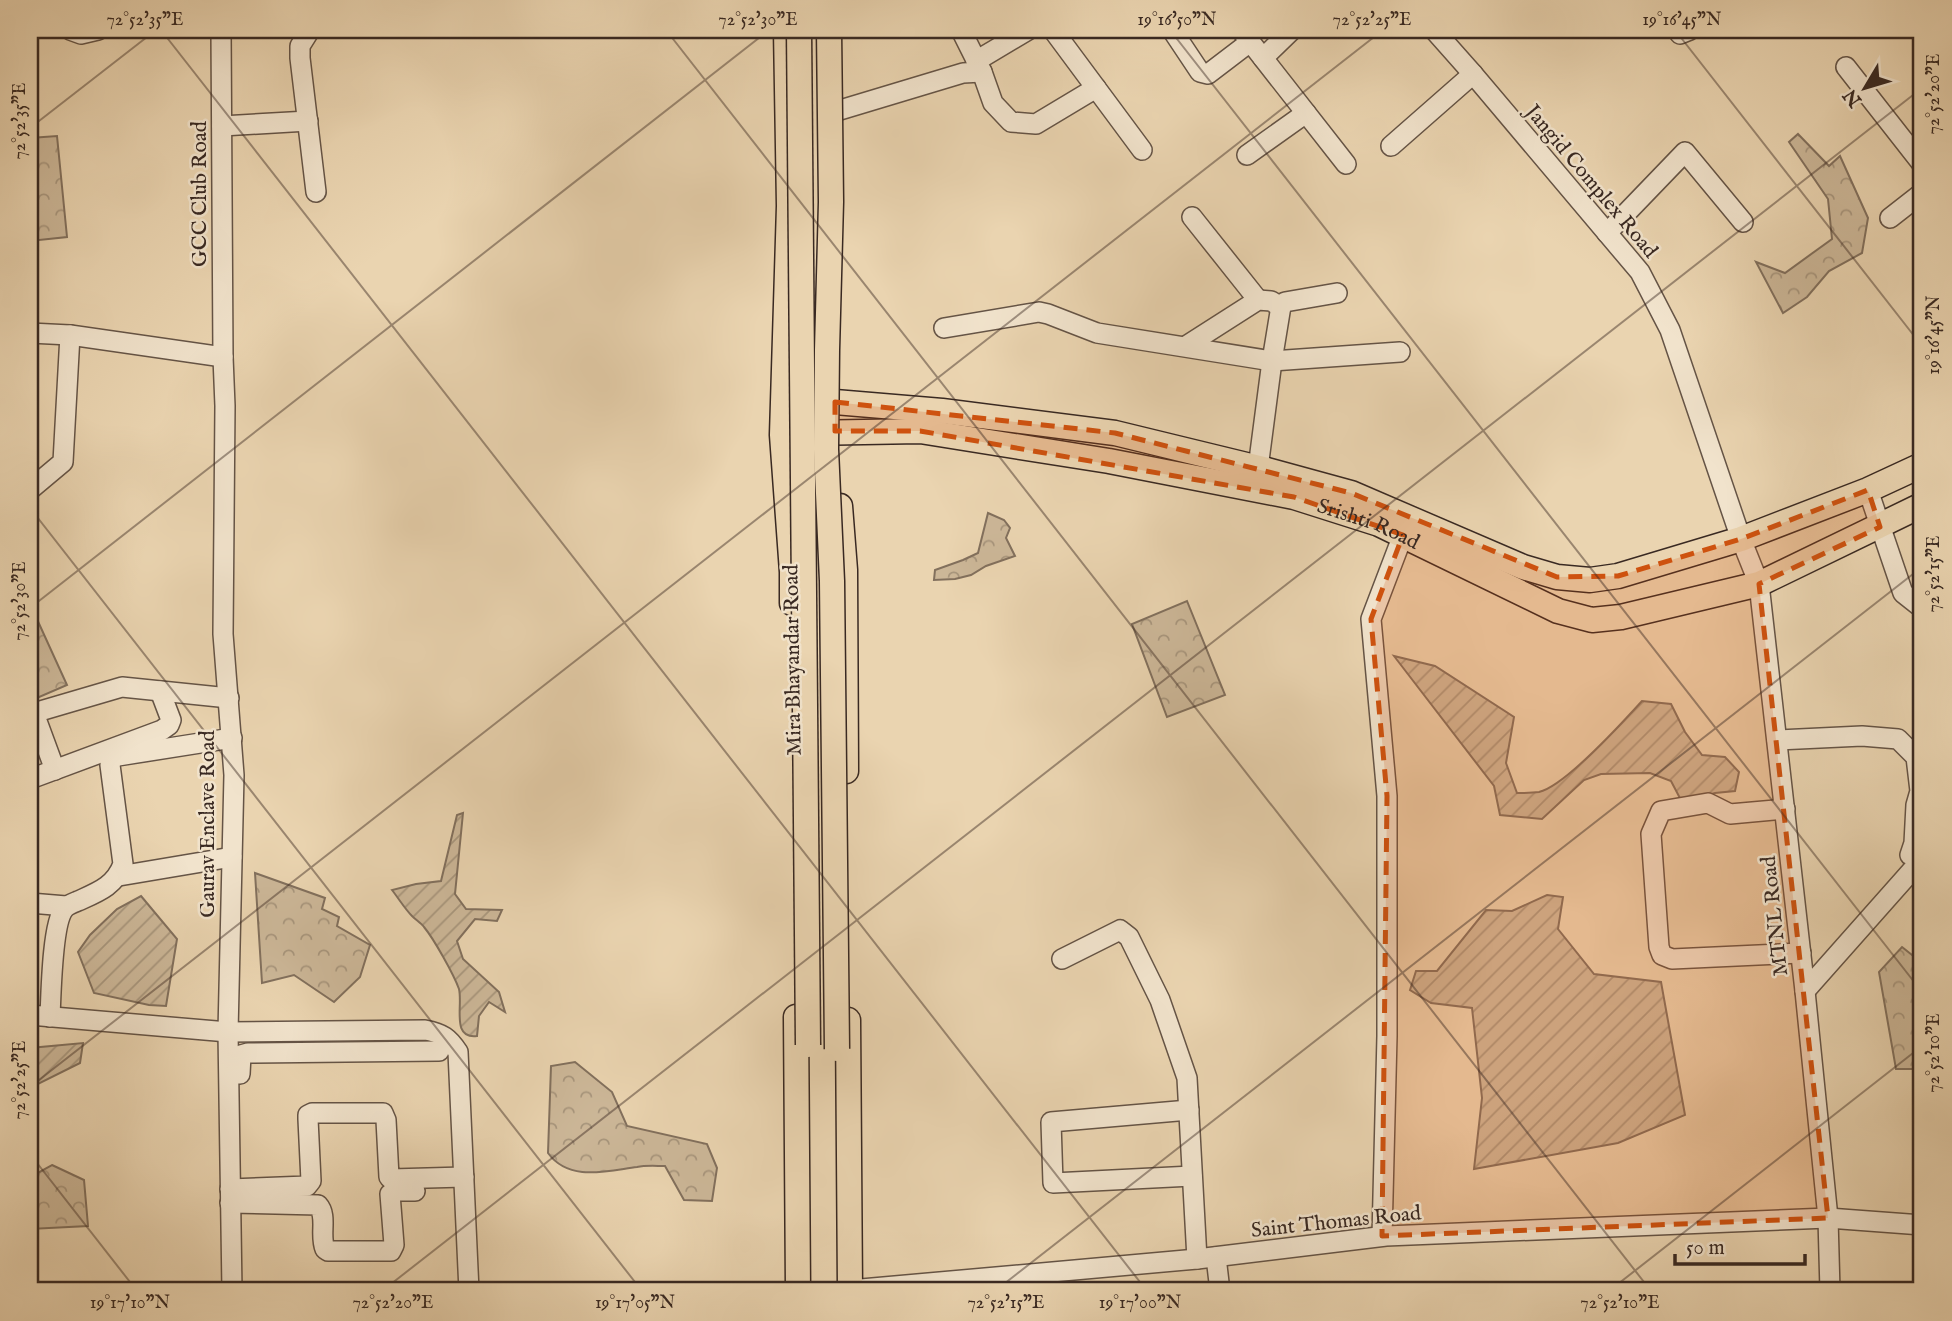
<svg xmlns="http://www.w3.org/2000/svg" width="1952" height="1321" viewBox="0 0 1952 1321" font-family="'IM FELL English',serif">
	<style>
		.forest { fill: url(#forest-crowns); stroke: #82705d; stroke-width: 2 }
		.garden { fill: url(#garden-furrows); stroke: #82705d; stroke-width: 2 }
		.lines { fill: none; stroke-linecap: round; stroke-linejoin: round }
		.minor-casing { stroke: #655446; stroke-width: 22 }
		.major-casing { stroke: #392922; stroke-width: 27 }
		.minor { stroke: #f1e3cc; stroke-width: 19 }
		.major { stroke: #ead4b0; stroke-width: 24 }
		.major-bridge-casing { stroke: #392922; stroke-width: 27; stroke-linecap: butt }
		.major-bridge { stroke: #ead4b0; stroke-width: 24 }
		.marked { fill: #ce520f; fill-opacity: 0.2; stroke: #ce520f; stroke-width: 5; stroke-dasharray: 14 9; stroke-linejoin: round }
		.ticks { fill: none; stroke: #392922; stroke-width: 2; stroke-opacity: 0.45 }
		.labels { text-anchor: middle; stroke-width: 5; stroke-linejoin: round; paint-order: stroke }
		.street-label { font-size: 21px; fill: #392922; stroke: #f1e3cc }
		.neatline { fill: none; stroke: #392922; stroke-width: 2.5 }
		.ticks-label { font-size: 18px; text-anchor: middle; fill: #392922 }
	</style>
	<defs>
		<pattern id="forest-crowns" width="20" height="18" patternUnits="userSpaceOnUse" patternTransform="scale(1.75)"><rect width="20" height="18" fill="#ccb798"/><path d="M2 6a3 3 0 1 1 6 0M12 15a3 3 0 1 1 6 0" fill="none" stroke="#a7957c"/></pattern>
		<pattern id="garden-furrows" width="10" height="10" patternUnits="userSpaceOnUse" patternTransform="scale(1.75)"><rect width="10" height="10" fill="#ccb798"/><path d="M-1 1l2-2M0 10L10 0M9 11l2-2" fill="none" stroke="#a7957c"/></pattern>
	</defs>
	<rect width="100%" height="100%" fill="#ead4b0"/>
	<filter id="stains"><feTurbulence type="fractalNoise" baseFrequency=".00286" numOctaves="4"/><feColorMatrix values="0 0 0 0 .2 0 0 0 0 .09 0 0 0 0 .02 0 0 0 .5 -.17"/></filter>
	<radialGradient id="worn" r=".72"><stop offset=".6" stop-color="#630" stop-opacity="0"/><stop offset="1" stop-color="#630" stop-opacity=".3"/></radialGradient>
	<g class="forest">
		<polygon points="1798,134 1829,166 1840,156 1868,218 1862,253 1829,271 1807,297 1783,313 1756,262 1785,273 1832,239 1828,199 1789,142"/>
		<polygon points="57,136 67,237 30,241 30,138"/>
		<polygon points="988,513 1004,520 1010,528 1006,538 1015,556 986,566 971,575 955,579 934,580 935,570 963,560 978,553"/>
		<polygon points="1187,601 1225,695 1167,717 1132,624"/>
		<polygon points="36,617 67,685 30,701 30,618"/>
		<polygon points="255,873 325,898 322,909 339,917 337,926 370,945 360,977 334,1002 294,975 262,983"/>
		<polygon points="1902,947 1922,963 1922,1069 1896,1069 1879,972"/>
		<path d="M575 1062 612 1092 627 1126 707 1144 717 1168 712 1201 684 1200 665 1166C656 1166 646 1165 637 1167 606 1171 569 1182 548 1153L551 1066Z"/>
		<polygon points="52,1165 84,1180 88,1226 30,1229 30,1177"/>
	</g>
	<g class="garden">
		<path d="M1394 656 1435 666 1514 717 1506 763 1517 793C1524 793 1532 793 1539 792 1565 786 1623 722 1642 701L1671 704 1685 732 1702 755 1725 757 1739 772 1735 791 1715 793 1682 802 1671 781 1650 773 1601 774 1584 780 1542 819 1500 815 1494 786Z"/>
		<path d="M463 813 455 894 466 909 502 910 497 921 475 919 457 941 463 959 499 992 505 1012 489 1002 479 1016 477 1036C451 1039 463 1006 459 989 454 975 434 939 424 927 421 923 416 920 412 916 405 909 399 899 392 890L416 884 441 881 457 815Z"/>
		<polygon points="1547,895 1563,897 1558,929 1594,974 1661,982 1685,1115 1618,1143 1474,1169 1482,1098 1472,1008 1431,1003 1410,990 1416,971 1437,971 1486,910 1512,911"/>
		<polygon points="141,896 177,939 166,1006 149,1005 94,993 78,952 90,935 117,909"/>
		<polygon points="83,1043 80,1063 30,1088 30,1048"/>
	</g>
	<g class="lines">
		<g class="minor-casing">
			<g id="minor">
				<polyline points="30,30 31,30"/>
				<polyline points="70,30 81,34 98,30"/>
				<polyline points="221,30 223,357 225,406 223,634 234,775 228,1032 232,1291"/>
				<polyline points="310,30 300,46 300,58 316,192"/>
				<polyline points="961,30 982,72 993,103 1011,122 1036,124 1096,88"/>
				<polyline points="1053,30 1142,150"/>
				<polyline points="1172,30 1200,72 1208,74 1250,42"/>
				<polyline points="1241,30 1346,164"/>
				<polyline points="1434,30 1473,74 1640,272 1670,330 1741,539 1759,584 1805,991 1828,1218 1830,1291"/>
				<polyline points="1677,30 1680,34 1690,30"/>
				<polyline points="1263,58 1292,30"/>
				<polyline points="976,61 1028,30"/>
				<polyline points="1846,67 1922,164"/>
				<polyline points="840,110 963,73 982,72"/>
				<polyline points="222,126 308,121"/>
				<polyline points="1391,146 1473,74"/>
				<polyline points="1247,155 1306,113"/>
				<polyline points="1192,217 1258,300"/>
				<polyline points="1890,218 1922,193"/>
				<polyline points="1607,233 1685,152 1743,222"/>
				<polyline points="944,328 1039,312 1048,314 1097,333 1272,361 1400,352"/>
				<polyline points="30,333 70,335 223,357"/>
				<polyline points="1186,346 1258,300 1271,301 1281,307"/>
				<polyline points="1258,468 1272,361 1281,306 1285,302 1337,293"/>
				<polyline points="32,488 63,462 70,335"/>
				<polyline points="1868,490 1903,593 1922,608"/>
				<polyline points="34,713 55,770"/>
				<polyline points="30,714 122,687 229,698"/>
				<polyline points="1777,740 1862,736 1898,739 1916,757 1920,791 1916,805 1914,843 1910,855"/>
				<polyline points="30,779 162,730 169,725 171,720 160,691"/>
				<polyline points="1785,809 1730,814 1708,803 1661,811 1651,834 1659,947 1662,955 1672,959 1801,953"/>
				<polyline points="119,876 232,857"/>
				<polyline points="30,903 66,906"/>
				<polyline points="1062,959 1120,930 1129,937 1160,1000 1187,1078 1197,1259"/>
				<polyline points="1805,991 1922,859"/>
				<path d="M30 1015 228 1032 425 1030C442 1033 449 1038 458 1052L469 1291"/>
				<path d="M50 1017C51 996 52 924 64 909 67 905 73 903 78 901 98 892 115 886 123 864L110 765 112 759 118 756 232 738"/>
				<polyline points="234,1074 240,1074 241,1055 248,1053 439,1051"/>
				<polyline points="1189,1110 1051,1122 1053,1183 1192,1176"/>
				<polyline points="230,1189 307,1186 311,1181 308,1119 308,1115 312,1113 383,1113 386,1120 389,1177 391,1179 464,1177"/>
				<path d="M230 1203 318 1205C328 1216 319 1235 325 1249L328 1251H391L394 1245 390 1194 394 1191H415"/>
				<polyline points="1382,1236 1387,1036 1387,796 1371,619 1403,535"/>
				<polyline points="1216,1257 1220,1291"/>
				<polyline points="850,1290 1197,1259 1386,1236 1828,1218 1922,1225"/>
			</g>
		</g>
		<g class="major-casing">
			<g id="major">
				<polyline points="786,30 789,206 782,435 792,572 792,603"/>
				<polyline points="808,402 835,402 942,411 1115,433 1267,470 1351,493 1523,567 1557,577 1590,580 1618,576 1741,539 1868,490 1922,465"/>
				<path id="s1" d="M807 433 920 431 1109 461 1294 497 1379 524 1558 611 1592 620 1621 617 1759 584 1922 505"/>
				<polyline points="840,506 845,570 846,771"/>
				<polyline points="796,1017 798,1291"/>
				<polyline points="848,1020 850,1291"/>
			</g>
		</g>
		<use href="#minor" class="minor"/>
		<use href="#major" class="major"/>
		<g class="major-bridge-casing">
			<g id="major-bridge">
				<polyline points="799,30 808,1045"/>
				<polyline points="829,30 831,202 827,350 826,449 832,581 837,1049"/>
			</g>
		</g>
		<use href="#major-bridge" class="major-bridge"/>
	</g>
	<path class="marked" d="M835 402 1115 433 1351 493 1557 577 1618 576 1741 539 1868 490 1880 527 1759 584 1828 1218 1382 1236 1387 796 1371 619 1403 535 1294 497 920 431H835Z"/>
	<path class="ticks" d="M161 30 1147 1291M666 30 1651 1291M1170 30 1922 992M1675 30 1922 346M30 128 156 30M30 508 642 1291M30 608 769 30M30 1087 1383 30M30 1154 137 1291M382 1291 1922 88M995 1291 1922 567M1609 1291 1922 1046"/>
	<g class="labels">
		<g class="street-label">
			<text transform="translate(1592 181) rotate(50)" y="7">Jangid Complex Road</text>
			<text transform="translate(199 194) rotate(-90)" y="7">GCC Club Road</text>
			<text dy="7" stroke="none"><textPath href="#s1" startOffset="572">Srishti Road</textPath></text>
			<text transform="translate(792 660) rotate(-91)" y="7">Mira Bhayandar Road</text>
			<text transform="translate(207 824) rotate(-90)" y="7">Gaurav Enclave Road</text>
			<text transform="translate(1774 916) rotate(-96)" y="7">MTNL Road</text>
			<text transform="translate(1336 1221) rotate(-6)" y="7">Saint Thomas Road</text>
		</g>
	</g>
	<rect width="1952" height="1321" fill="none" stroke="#ead4b0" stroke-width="77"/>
	<g transform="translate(1865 88) rotate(232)" stroke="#f1e3cc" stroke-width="5" paint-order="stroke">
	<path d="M0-5L12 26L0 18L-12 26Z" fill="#392922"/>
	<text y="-10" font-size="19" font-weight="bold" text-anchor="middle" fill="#392922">N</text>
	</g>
	<path d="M1675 1254v10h130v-10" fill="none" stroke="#392922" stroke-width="3.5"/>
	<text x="1686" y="1254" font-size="21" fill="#392922" stroke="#f1e3cc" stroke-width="5" paint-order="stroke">50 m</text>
	<rect x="38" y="38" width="1875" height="1244" class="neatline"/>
	<g class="ticks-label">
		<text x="145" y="25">72°52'35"E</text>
		<text x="758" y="25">72°52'30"E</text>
		<text x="1177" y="25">19°16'50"N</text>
		<text x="1372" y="25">72°52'25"E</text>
		<text x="1682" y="25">19°16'45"N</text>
		<text transform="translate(1933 94) rotate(-90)" y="6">72°52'20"E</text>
		<text transform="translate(19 121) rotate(-90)" y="6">72°52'35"E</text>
		<text transform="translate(1933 335) rotate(-90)" y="6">19°16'45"N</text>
		<text transform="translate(1933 574) rotate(-90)" y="6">72°52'15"E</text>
		<text transform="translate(19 601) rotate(-90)" y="6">72°52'30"E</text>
		<text transform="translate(1933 1053) rotate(-90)" y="6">72°52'10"E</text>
		<text transform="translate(19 1080) rotate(-90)" y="6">72°52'25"E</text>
		<text x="130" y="1308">19°17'10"N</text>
		<text x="393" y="1308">72°52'20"E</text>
		<text x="635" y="1308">19°17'05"N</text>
		<text x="1006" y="1308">72°52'15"E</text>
		<text x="1140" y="1308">19°17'00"N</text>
		<text x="1620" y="1308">72°52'10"E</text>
	</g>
	<rect width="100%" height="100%" filter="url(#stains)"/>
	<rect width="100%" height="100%" fill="url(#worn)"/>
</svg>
